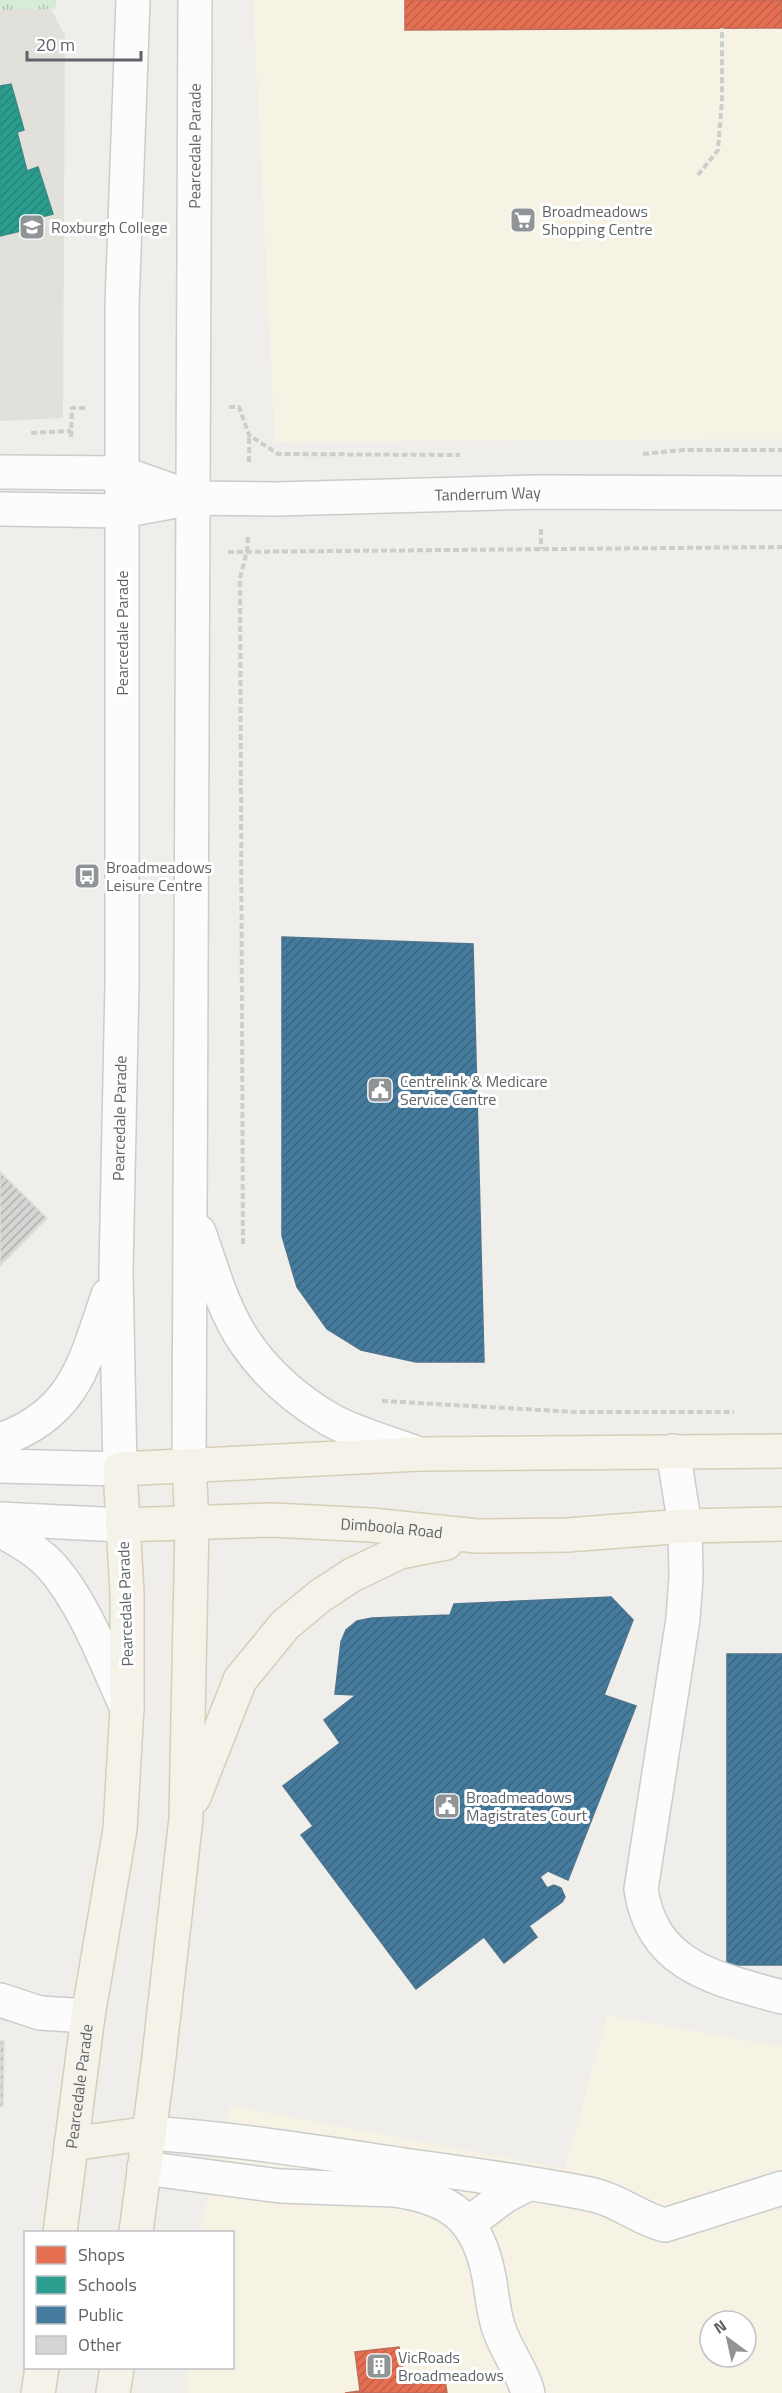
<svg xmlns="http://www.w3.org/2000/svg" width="782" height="2393" viewBox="0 0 782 2393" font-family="'Titillium Web',sans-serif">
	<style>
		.commercial { fill: #f7f3e4; fill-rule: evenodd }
		.education { fill: #e2e0da }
		.park { fill: url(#park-tufts) }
		.shops { fill: url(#shops-hatch); stroke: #be6b58; stroke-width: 1.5 }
		.schools { fill: url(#schools-hatch); stroke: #3a8c83; stroke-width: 1.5 }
		.public { fill: url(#public-hatch); stroke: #4d748d; stroke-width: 1.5 }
		.building { fill: url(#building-hatch); stroke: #deddd9; stroke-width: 1.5 }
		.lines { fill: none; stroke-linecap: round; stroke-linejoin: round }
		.minor-casing { stroke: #cbcccc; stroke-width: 36 }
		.major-casing { stroke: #d7ceb8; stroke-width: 36 }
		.path { stroke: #cacfcc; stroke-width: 4; stroke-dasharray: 6 3; stroke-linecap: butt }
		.minor { stroke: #fdfcfc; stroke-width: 33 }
		.major { stroke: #f4f2e9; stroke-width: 33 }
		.labels { text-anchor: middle; stroke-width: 6; stroke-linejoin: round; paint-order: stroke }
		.street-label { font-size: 16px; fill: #5f6368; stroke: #fff }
		.poi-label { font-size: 16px; fill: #5f6368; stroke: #fff; text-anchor: start }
	</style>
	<defs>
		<pattern id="park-tufts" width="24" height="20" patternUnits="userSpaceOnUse" patternTransform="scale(1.5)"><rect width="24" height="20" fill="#d8ebd6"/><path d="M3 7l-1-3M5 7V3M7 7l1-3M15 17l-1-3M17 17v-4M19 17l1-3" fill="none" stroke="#b2c2b1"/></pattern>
		<pattern id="shops-hatch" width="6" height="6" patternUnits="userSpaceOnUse" patternTransform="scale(1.5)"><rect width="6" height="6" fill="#e76f51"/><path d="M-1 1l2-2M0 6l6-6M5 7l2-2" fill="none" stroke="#be5f47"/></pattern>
		<pattern id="schools-hatch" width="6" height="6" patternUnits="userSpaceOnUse" patternTransform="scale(1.5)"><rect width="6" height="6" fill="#2a9d8f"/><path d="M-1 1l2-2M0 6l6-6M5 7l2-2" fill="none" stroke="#278479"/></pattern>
		<pattern id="public-hatch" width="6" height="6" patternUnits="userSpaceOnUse" patternTransform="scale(1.5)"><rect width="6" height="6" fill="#457b9d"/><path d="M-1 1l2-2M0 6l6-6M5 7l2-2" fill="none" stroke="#3b647e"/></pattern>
		<pattern id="building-hatch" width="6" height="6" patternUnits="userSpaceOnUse" patternTransform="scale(1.5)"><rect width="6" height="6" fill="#d6d5d3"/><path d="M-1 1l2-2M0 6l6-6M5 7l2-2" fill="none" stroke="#b1b0af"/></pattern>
	</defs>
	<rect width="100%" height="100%" fill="#efeeea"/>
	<g class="commercial">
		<polygon points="253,0 782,0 782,439 275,442"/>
		<path d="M607 2015 782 2047V2393H187L188 2368H232V2232H200L231 2106 565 2169ZM710 2321H746V2357H710Z"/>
	</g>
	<polygon class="education" points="48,3 65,36 63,418 0,421 0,5"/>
	<polygon class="park" points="0,0 56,0 56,9 0,10"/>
	<g class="shops">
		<polygon points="405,0 782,0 782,28 405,30"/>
		<polygon points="399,2347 405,2385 445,2380 447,2393 345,2393 360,2391 355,2352"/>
	</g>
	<polygon class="schools" points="11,84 24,130 17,132 27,171 38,167 53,214 23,222 25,230 0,236 0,86"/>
	<g class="public">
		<polygon points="282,937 473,944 484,1362 416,1362 361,1350 327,1329 297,1287 282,1236"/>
		<polygon points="611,1597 633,1620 604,1695 636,1706 568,1880 548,1871 540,1877 547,1888 554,1885 561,1888 565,1897 562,1902 529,1926 537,1937 504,1963 484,1937 416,1989 301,1835 313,1826 283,1786 340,1743 324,1720 356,1695 335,1694 341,1642 346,1630 357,1621 372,1618 450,1615 454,1604"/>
		<rect x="727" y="1654" width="55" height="311"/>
	</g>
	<g class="building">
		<polygon points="0,1172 47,1218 0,1266"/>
		<polygon points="0,2041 4,2041 3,2106 0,2106"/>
	</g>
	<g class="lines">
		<g class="minor-casing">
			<g id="minor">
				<polyline points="0,472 122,473 190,497"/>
				<path id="s1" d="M0 509 122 511 192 498 276 499 540 492 782 493"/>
				<path d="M199 1232C212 1269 223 1310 245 1342 266 1373 297 1400 329 1419 353 1433 393 1444 419 1454"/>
				<path d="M0 1440C75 1414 85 1362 108 1295"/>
				<path d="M673 1451 685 1526 686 1577 683 1619 641 1889C652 1967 717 1979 782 1997"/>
				<path id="s2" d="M0 1466 120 1469 116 1272 122 983V305L133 0"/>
				<path id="s3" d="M189 1466 195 0"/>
				<polyline points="0,1519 122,1525"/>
				<path d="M0 1530C19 1541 38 1551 53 1568 86 1607 105 1661 127 1708"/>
				<polyline points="0,2000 40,2013 88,2016"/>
				<path d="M150 2133C235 2139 319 2152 404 2165 467 2174 531 2182 594 2195 620 2201 640 2219 665 2225L782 2188"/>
				<path d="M144 2168 280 2186 394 2190C451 2198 478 2218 489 2277 492 2293 493 2310 498 2326 505 2350 522 2369 528 2393"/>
				<polyline points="469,2223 505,2196 528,2184"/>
			</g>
		</g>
		<g class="major-casing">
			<g id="major">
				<path id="s4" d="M122 1525 272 1520 371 1525 477 1536 567 1535 685 1526 782 1524"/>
				<polyline points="194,1797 240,1680 285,1625 320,1596 352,1575 400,1552 446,1543"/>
				<polyline points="71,2144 150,2133"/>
				<path id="s5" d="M60 2232 88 2016 120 1829 127 1708V1594L120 1469 419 1454 782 1451"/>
				<polyline points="136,2232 158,2065 186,1818 192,1522 189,1466"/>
				<polyline points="38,2393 42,2368"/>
				<polyline points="113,2393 117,2368"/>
			</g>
		</g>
		<g class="path">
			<polyline points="698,175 718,150 722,101 722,28"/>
			<polyline points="229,407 239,407 249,435 278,454 460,455"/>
			<polyline points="31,433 71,431"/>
			<polyline points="71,437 72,408 86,408"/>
			<polyline points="643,454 683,450 782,450"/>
			<polyline points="249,462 249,435"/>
			<polyline points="541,529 541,549"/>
			<polyline points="228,552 782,547"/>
			<polyline points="243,1244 240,578 247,551 248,535"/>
			<polyline points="382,1401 577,1412 734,1412"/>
		</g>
		<use href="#minor" class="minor"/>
		<use href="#major" class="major"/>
	</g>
	<defs>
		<g id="supermarket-square" transform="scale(1.35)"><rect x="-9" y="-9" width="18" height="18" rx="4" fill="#919496" stroke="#fff"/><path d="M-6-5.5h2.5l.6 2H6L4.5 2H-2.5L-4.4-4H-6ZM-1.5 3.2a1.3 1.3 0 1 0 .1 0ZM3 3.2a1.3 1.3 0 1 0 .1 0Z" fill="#fff"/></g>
		<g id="school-square" transform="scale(1.35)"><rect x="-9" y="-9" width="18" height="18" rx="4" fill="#919496" stroke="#fff"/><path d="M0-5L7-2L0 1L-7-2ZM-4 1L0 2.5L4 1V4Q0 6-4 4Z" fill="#fff"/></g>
		<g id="bus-square" transform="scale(1.35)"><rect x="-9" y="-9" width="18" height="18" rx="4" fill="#919496" stroke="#fff"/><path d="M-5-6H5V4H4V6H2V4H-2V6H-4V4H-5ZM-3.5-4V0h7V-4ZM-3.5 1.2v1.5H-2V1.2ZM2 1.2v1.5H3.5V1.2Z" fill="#fff"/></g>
		<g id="civic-square" transform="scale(1.35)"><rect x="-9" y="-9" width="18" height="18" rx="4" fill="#919496" stroke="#fff"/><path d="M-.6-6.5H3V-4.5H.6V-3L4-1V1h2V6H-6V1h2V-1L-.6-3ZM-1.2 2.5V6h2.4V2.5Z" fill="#fff"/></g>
		<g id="building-square" transform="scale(1.35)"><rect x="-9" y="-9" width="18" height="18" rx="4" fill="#919496" stroke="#fff"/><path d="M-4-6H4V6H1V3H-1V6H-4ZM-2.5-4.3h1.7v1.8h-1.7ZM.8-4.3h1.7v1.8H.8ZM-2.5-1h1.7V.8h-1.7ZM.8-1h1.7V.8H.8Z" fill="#fff"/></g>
	</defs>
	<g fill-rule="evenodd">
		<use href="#supermarket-square" x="523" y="220"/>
		<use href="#school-square" x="32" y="227"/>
		<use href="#bus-square" x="87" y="876"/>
		<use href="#civic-square" x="380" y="1090"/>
		<use href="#civic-square" x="447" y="1806"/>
		<use href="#building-square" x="379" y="2366"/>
	</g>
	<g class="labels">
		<g class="street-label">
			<text dy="6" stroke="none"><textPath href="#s3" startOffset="1320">Pearcedale Parade</textPath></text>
			<text dy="6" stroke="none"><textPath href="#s1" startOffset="489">Tanderrum Way</textPath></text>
			<text transform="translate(122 633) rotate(-90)" y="6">Pearcedale Parade</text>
			<text dy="6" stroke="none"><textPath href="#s2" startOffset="471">Pearcedale Parade</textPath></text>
			<text dy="6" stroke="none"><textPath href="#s4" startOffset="270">Dimboola Road</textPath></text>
			<text transform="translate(125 1604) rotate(-92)" y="6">Pearcedale Parade</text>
			<text dy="6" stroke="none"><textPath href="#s5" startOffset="147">Pearcedale Parade</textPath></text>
		</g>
		<g class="poi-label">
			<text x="542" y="217">Broadmeadows<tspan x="542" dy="18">Shopping Centre</tspan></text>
			<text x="51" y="233">Roxburgh College</text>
			<text x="106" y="873">Broadmeadows<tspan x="106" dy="18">Leisure Centre</tspan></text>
			<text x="400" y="1087">Centrelink &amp; Medicare<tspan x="400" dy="18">Service Centre</tspan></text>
			<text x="466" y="1803">Broadmeadows<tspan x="466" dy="18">Magistrates Court</tspan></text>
			<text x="398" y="2363">VicRoads<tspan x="398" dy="18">Broadmeadows</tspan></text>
		</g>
	</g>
	<rect x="24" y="2231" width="210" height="138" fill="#ffffff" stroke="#bfc1c3" stroke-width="1.5"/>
	<rect x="36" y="2246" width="30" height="18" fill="#e76f51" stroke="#bfc1c3" stroke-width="1.5"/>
	<text x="78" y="2261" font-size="18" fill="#5f6368">Shops</text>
	<rect x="36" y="2276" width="30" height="18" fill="#2a9d8f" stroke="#bfc1c3" stroke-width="1.5"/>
	<text x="78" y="2291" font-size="18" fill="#5f6368">Schools</text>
	<rect x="36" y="2306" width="30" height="18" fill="#457b9d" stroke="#bfc1c3" stroke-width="1.5"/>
	<text x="78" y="2321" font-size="18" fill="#5f6368">Public</text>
	<rect x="36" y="2336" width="30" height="18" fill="#d6d5d3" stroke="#bfc1c3" stroke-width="1.5"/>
	<text x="78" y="2351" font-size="18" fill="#5f6368">Other</text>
	<g transform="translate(728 2339) rotate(327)"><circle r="28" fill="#ffffff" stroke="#bfc1c3" stroke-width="1.5"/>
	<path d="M0-4.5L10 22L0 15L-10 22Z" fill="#919496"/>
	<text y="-9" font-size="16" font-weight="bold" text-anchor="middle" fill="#5f6368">N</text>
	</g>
	<path d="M27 51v9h114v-9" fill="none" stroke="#5f6368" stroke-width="3"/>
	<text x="36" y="51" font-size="18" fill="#5f6368" stroke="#ffffff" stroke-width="4.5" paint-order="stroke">20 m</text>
</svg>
